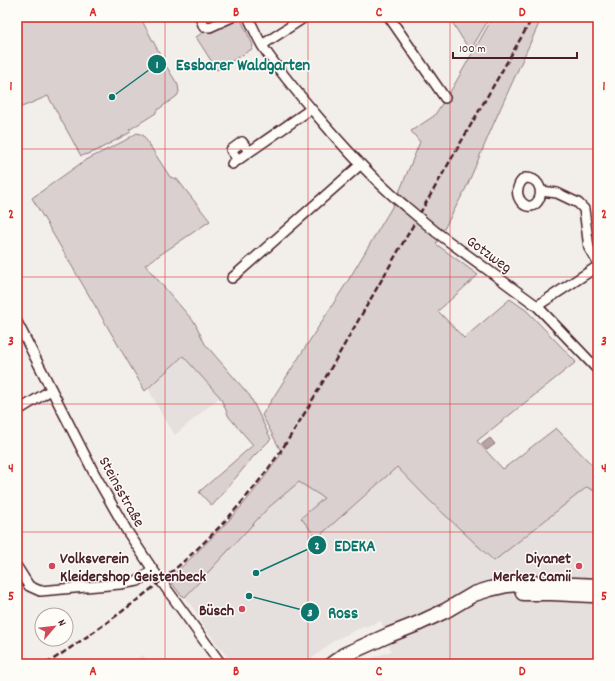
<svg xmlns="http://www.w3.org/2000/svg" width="615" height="681" viewBox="0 0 615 681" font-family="Dekko,sans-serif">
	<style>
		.built { fill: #e5dfdd }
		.green { fill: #d9d0cf; stroke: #92787d }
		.water { fill: #b7a5a6; stroke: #8b6f75 }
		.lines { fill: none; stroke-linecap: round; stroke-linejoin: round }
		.minor-casing { stroke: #4a1f2b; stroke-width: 12 }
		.primary-casing { stroke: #4a1f2b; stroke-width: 17 }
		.minor { stroke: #fdfcf7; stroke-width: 9 }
		.primary { stroke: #fdfcf7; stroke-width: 14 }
		.rail { stroke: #4a1f2b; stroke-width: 2.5; stroke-dasharray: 6 3; stroke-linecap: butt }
		.minor-bridge-casing { stroke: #4a1f2b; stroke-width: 12; stroke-linecap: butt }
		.minor-bridge { stroke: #fdfcf7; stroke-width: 9 }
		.grid { fill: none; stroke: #d62828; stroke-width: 1; stroke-opacity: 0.55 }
		.poi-dot { fill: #d1495b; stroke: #fdfcf7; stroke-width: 1.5 }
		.labels { text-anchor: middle; stroke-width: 3; stroke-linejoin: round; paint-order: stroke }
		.street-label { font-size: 16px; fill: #4a1f2b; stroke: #fdfcf7 }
		.poi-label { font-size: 16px; font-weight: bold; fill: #4a1f2b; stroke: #fdfcf7; text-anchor: end }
		.leader { fill: none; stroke: #0f766e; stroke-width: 1.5 }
		.callout-dot { fill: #0f766e; stroke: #fdfcf7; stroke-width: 1.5 }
		.mark-label { font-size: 12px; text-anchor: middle; font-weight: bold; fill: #fff }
		.callout-label { font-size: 17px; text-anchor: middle; font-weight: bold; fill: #0f766e; stroke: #fdfcf7; stroke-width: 3; stroke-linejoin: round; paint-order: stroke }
		.neatline { fill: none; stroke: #d62828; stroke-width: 1.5 }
		.grid-label { font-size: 13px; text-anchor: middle; font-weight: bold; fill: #d62828 }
	</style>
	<rect width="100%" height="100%" fill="#f2efeb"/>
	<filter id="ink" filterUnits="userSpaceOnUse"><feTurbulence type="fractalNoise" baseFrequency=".025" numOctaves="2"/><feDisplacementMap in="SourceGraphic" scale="8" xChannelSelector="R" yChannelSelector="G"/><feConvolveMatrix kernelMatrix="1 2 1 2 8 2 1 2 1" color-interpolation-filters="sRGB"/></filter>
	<g filter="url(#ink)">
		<g class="built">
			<polygon points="183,356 220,397 175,435 163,417 148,388"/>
			<polygon points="397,466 428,499 494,561 587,487 598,493 598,664 361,664 369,659 391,651 381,621 356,630 335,640 315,656 307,664 233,664 200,622 202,620 185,597 268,508 299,482 324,498 317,538 362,499"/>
			<polygon points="142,655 147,660 143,664 138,664 135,661"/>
		</g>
		<g class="green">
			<polygon points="17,17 140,17 168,69 178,85 179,92 177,96 156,111 156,113 129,130 131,132 94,152 81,156 48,96 17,109"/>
			<polygon points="449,17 490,17 470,51"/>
			<path d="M493 17H542L497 116 466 188 436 244 478 275 438 311 464 338 510 299 527 311 576 362 477 441 503 469 556 428 598 471V493L587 487 494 561 428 499 397 467 317 538 301 518 324 498 299 482 268 508 185 597 180 594 169 579C190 559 211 539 231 518 250 498 266 475 282 453L262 415 349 279 395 202 420 142 411 131 434 116 453 87Z"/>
			<polygon points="237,18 241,20 253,45 252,49 217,70 196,37 205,31"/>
			<polygon points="137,133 143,135 170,177 177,179 210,221 145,265 195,323 205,344 250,396 271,439 253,457 212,506 199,492 253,445 229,417 220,397 183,356 145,391 32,198 84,161 124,141"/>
		</g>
		<polygon class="water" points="490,438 495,444 487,450 482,444"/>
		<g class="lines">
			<g class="minor-casing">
				<g id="minor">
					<polyline points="200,17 204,27 210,27 232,17"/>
					<path d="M248 17C253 27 257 37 263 47 283 77 308 105 332 133 355 159 378 184 405 206"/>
					<polyline points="389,17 445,98"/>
					<polyline points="262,45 305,17"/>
					<polyline points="238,160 231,150 242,142 249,151"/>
					<polyline points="232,164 311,109"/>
					<path d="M525 178C531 178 535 179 538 184 547 198 530 216 520 200 515 192 518 183 525 178Z"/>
					<polyline points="541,191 557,193 578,203 584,209 589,248 598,263"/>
					<polyline points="436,232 537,306 598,370"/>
					<polyline points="232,278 360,165"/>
					<polyline points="537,306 598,266"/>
					<polyline points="17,322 94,473 127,531 153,570 221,664"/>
					<polyline points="17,411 51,390"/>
					<polyline points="17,567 29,586 40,591 120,584 138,581 153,570"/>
				</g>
			</g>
			<g class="primary-casing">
				<g id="primary">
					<polyline points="523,593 552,593 592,595"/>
					<polyline points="332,664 344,655 389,635 417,624 445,611 474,594 490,589 507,585 529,583 598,586"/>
				</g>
			</g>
			<use href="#minor" class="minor"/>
			<use href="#primary" class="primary"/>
			<path class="rail" d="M46 664C126 612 204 554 262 477 285 447 305 413 324 380L533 17"/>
			<g class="minor-bridge-casing">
				<polyline id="minor-bridge" points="405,206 436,232"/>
			</g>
			<use href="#minor-bridge" class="minor-bridge"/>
		</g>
	</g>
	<path class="grid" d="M165 17V664M308 17V664M450 17V664M17 149H598M17 277H598M17 404H598M17 532H598"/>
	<g class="poi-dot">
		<circle cx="52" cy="566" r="4"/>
		<circle cx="579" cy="566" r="4"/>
		<circle cx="242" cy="609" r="4"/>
	</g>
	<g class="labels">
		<g class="street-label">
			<text transform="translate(490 253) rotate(36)" y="6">Gotzweg</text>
			<text transform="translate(123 491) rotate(61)" y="6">Steinsstraße</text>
		</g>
		<g class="poi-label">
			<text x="60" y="563" text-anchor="start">Volksverein<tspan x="60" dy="18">Kleidershop Geistenbeck</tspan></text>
			<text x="571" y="563">Diyanet<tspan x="571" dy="18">Merkez Camii</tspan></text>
			<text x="234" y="615">Büsch</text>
		</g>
	</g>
	<path class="leader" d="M112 97L157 64M256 573L317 545M249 596L310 612"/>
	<g class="callout-dot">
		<circle cx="112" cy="97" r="4"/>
		<circle cx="256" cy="573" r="4"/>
		<circle cx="249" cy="596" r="4"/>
		<circle cx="157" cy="64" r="10"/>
		<circle cx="317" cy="545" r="10"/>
		<circle cx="310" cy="612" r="10"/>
	</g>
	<g class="mark-label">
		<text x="157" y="68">1</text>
		<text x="317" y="549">2</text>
		<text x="310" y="616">3</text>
	</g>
	<g class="callout-label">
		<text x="243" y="70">Essbarer Waldgarten</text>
		<text x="355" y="551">EDEKA</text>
		<text x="343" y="618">Ross</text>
	</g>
	<rect width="615" height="681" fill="none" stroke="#fdfcf7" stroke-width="44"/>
	<g transform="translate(54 627) rotate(62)"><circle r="19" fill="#fdfcf7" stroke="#b5a4a5"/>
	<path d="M0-3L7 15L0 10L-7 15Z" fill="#d1495b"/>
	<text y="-6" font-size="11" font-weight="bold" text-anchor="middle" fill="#4a1f2b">N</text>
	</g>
	<path d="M453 52v6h124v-6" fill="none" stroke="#4a1f2b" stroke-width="2"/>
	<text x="459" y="52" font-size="12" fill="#4a1f2b" stroke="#fdfcf7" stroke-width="3" paint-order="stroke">100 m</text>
	<rect x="22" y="22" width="571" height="637" class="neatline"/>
	<g class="grid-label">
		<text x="93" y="16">A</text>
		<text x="236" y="16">B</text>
		<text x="379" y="16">C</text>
		<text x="522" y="16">D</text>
		<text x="11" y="90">1</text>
		<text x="604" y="90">1</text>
		<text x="11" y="218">2</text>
		<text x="604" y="218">2</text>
		<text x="11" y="345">3</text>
		<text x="604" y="345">3</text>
		<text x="11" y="472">4</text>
		<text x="604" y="472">4</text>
		<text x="11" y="600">5</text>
		<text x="604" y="600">5</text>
		<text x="93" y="675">A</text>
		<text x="236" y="675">B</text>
		<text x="379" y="675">C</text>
		<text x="522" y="675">D</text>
	</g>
</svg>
